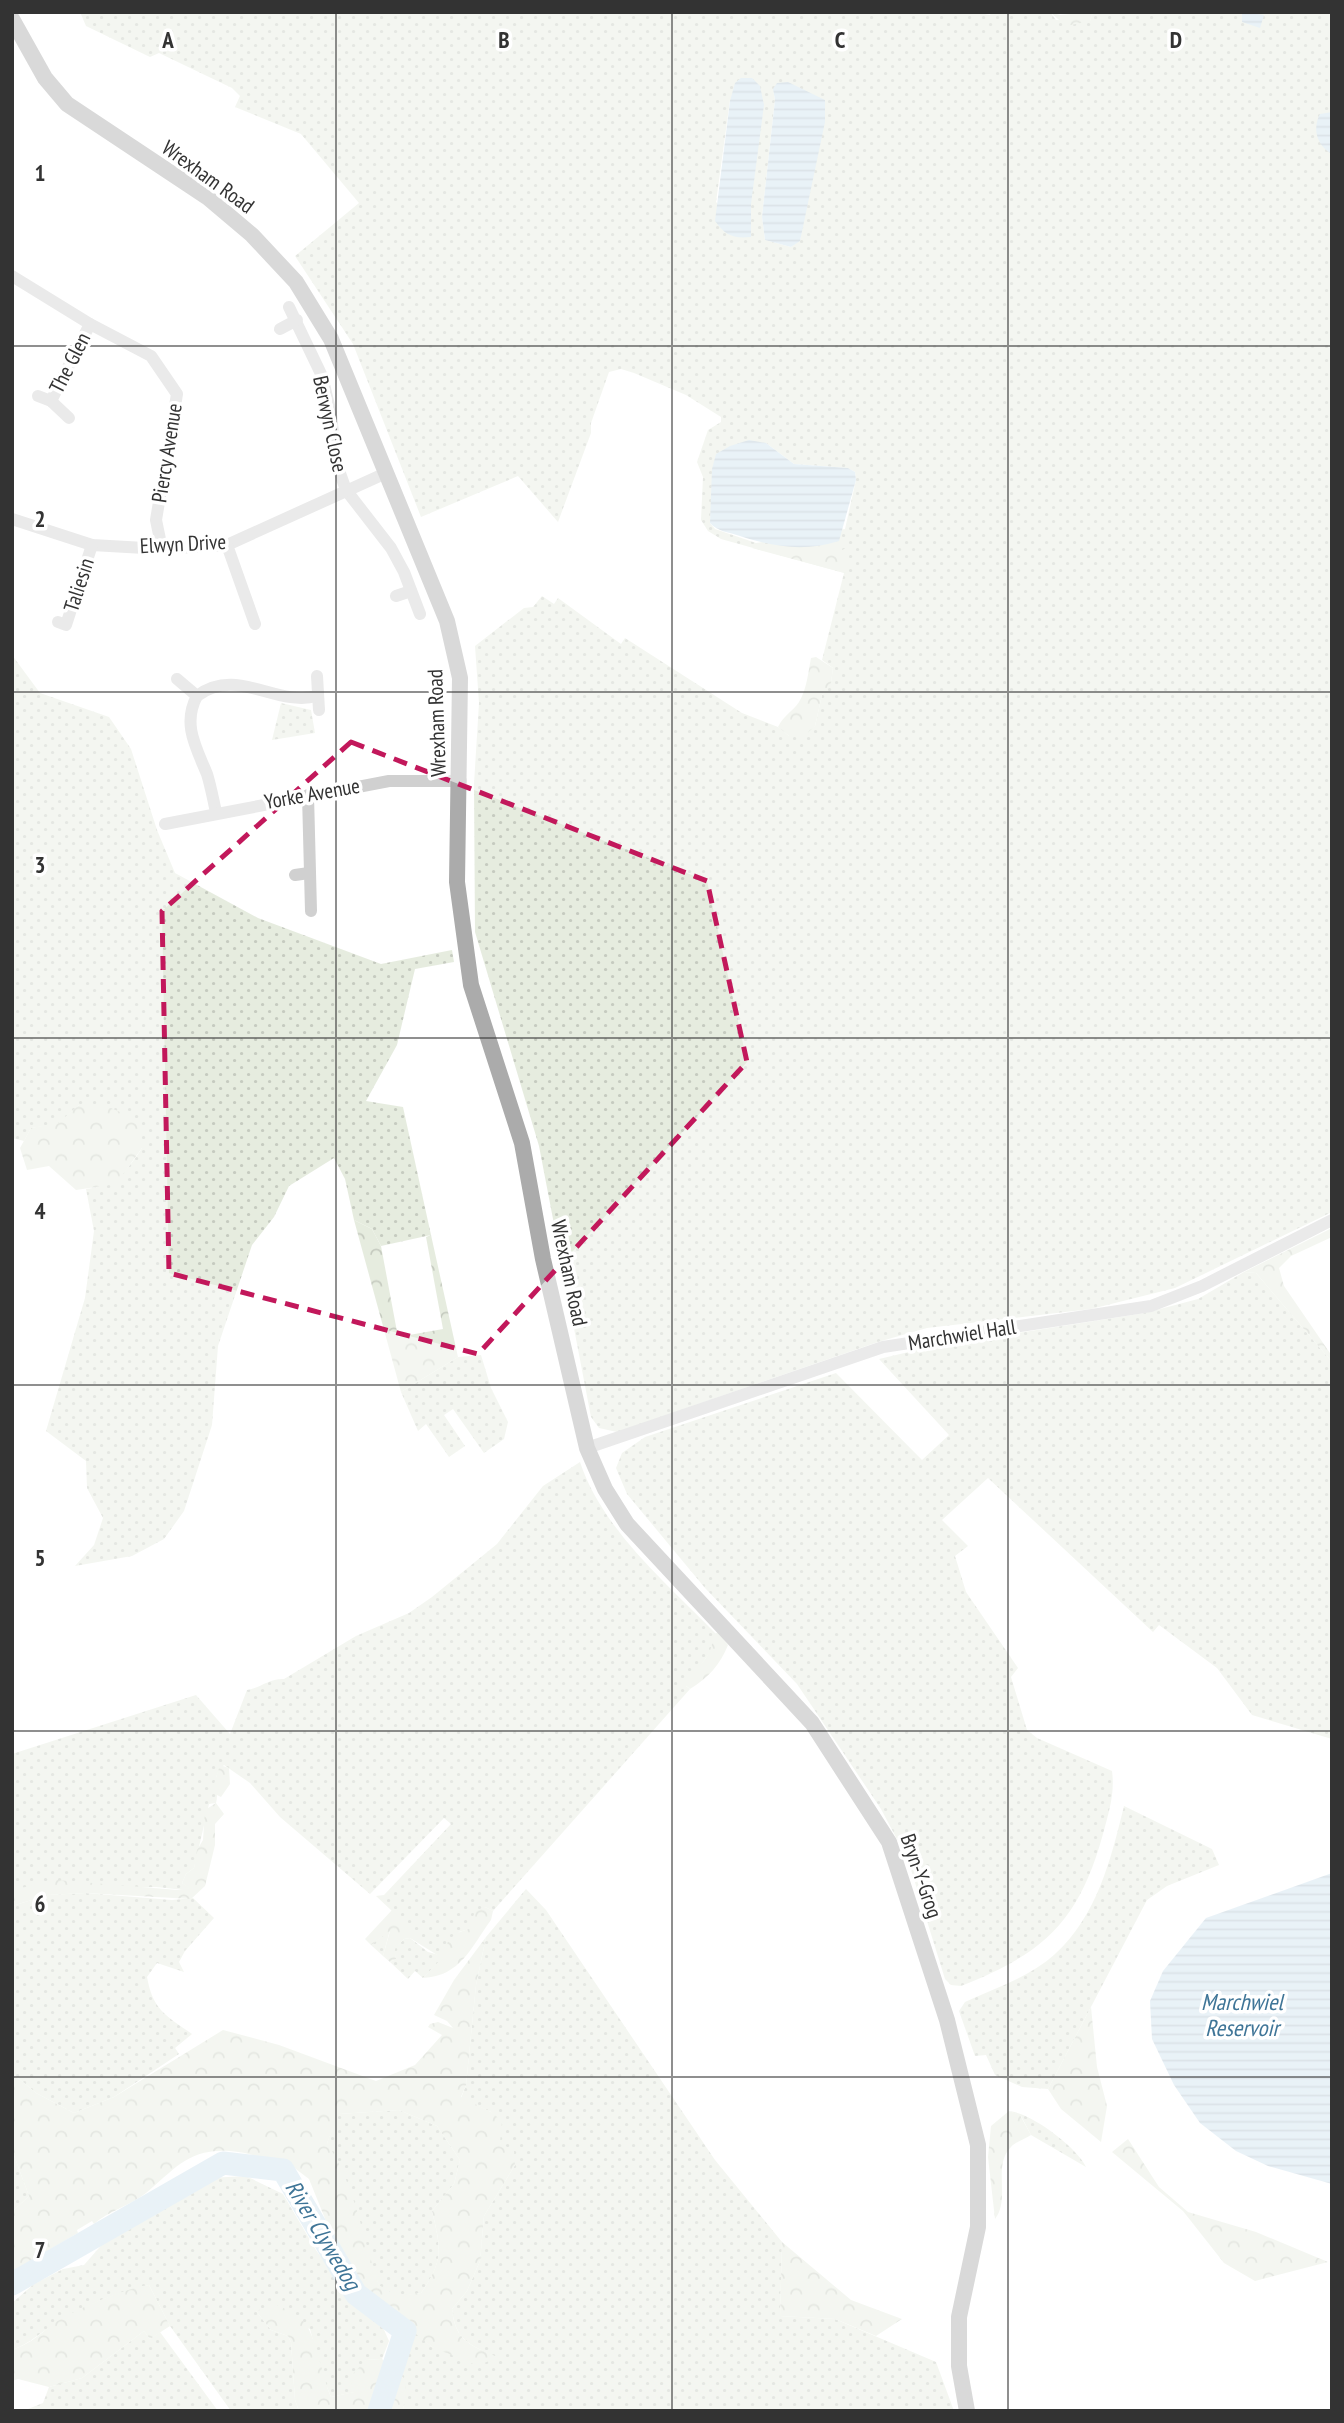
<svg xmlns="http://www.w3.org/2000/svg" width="1344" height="2423" viewBox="0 0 1344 2423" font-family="'PT Sans Narrow',sans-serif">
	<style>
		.grass { fill: url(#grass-dots); fill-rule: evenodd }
		.forest { fill: url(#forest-crowns); fill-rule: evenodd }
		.water { fill: url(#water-rules) }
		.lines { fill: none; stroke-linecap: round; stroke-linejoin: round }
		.river { stroke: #cfe2ee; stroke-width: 23 }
		.minor { stroke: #d0d0d0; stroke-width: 12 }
		.major { stroke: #ababab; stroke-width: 16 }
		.marked { fill: none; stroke: #c2185b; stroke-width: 5; stroke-dasharray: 14 9; stroke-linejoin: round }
		.grid { fill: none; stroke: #333; stroke-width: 2; stroke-opacity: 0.55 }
		.labels { text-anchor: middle; stroke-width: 7; stroke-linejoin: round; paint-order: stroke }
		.street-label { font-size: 21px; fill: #333; stroke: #fff }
		.water-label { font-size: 23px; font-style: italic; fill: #3f7597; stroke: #fff }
		.grid-label { font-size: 23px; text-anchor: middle; font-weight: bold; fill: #333; stroke: #fff; stroke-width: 7; stroke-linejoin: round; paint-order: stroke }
	</style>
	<defs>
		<pattern id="grass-dots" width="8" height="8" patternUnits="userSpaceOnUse" patternTransform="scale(1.75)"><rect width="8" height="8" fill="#e6ecdf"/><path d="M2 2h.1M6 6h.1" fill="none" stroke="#c6cbc0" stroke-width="1.8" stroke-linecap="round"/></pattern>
		<pattern id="forest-crowns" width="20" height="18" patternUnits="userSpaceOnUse" patternTransform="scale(1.75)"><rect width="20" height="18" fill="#e6ecdf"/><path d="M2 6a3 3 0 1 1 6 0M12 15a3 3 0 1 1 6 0" fill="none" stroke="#c6cbc0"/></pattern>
		<pattern id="water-rules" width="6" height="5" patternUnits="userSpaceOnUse" patternTransform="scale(1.75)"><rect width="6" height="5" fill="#cfe2ee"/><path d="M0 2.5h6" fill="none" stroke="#b2c2cd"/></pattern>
	</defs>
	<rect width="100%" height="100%" fill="#fff"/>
	<g class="grass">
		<path d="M80 12H975L990 15 991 12H1050L1056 20 1090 21 1093 12H1332V1212L1175 1288 1091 1309 927 1328 878 1342 617 1432 599 1428 591 1417 539 1146 475 932 474 784 479 703 475 646 524 608 533 607 542 596 554 604 558 598 621 644 625 638 742 713 778 727 789 736 815 726 822 695 831 682 833 668 822 660 844 573 721 539 708 531 701 520 703 477 697 462 708 430 721 422V417L686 395 634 373 621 369 609 372 591 423V433L558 522 518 476 421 517 353 344 295 256 359 203 301 134 235 107 240 96 232 88 159 53 150 57 86 26ZM773 89 806 208 800 240 791 247 765 240 762 217 775 100ZM730 100 751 204V237L716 202ZM766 443 794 464 848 468 855 472 856 480 845 529 756 543 715 529 710 523 712 499Z"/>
		<path d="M12 655 40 693 109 717 131 749 157 830 175 873 258 918 381 964 452 950 454 962 415 969 397 1045 366 1101 403 1107 431 1235 381 1246 372 1229 354 1220 345 1179 334 1158 289 1186 274 1217 252 1245 218 1346 212 1425 184 1511 164 1539 132 1556 75 1566 94 1545 103 1518 87 1488 86 1461 46 1431 85 1298 94 1231 86 1189C115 1186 127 1171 142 1148L79 1105 58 1124 31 1128 24 1141 12 1138Z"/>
		<polygon points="281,703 311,710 315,733 272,740"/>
		<path d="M1244 1272 1256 1273 1332 1362V1739L1252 1715 1217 1668 1159 1625 1153 1632 988 1478 942 1520 968 1546 955 1556 966 1592 1018 1668 1011 1677 1027 1730 1037 1738 1112 1771C1115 1793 1109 1812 1103 1834 1079 1921 1045 1953 961 1986L951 1985 945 1979 908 1860 881 1809 797 1684 705 1588 627 1494 616 1468 622 1453 645 1437 836 1373 922 1460 949 1435 879 1359 934 1346 1145 1313 1198 1299Z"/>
		<polygon points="481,1355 491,1388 508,1422 504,1439 484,1453 453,1409 444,1415 465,1446 449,1457 426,1424 418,1431 401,1392 458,1357"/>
		<path d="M580 1462C603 1531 667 1583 716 1634L713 1648 686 1686 690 1689 493 1911 485 1907 469 1929 459 1932 443 1958 423 1978 415 1971 408 1979 390 1962 396 1959 394 1949 404 1939 410 1938 428 1952 439 1955 376 1896 384 1895 451 1824 444 1818 370 1894 280 1817 250 1783 224 1765C209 1779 220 1790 216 1803L209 1804 194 1868 186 1874 182 1883 190 1888 184 1890 156 1887 12 1890V1754L196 1695 230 1734 247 1690C260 1688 270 1678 284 1679L356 1636 409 1613 432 1597 497 1544 543 1486Z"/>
		<path d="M1124 1806 1212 1849 1219 1865 1167 1886 1147 1900 1048 2089 1022 2087 995 2075 986 2055 975 2056 959 2011 965 2002C995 1988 1030 1977 1055 1954 1097 1916 1111 1859 1124 1806Z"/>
		<path d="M526 1889 546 1910 715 2160 782 2242 780 2316 835 2319 936 2362 954 2411H403L405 2380 401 2376 415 2332 432 2347 496 2357C470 2345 455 2340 452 2309L467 2291 480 2261 484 2216 515 2165 500 2143 491 2112 461 2098 466 2085 476 1985 486 1937Z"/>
		<path d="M85 1893 172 1900 193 1898 214 1918 185 1951 179 1962 184 1972 157 1963 147 1977C153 2010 165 2015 192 2034L175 2048 179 2054 114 2097 74 2113 36 2093 12 2073V1906L48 1895Z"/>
		<polygon points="390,1930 383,1956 371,1945"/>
		<path d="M399 2110 437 2126 460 2160 454 2184 432 2211C441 2248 444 2261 421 2293L397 2297 379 2286 327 2143 338 2114Z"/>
		<path d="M1009 2111C1031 2113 1077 2147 1086 2167L1031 2135 1021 2116Z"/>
		<polygon points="12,2150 29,2196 12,2212"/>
		<path d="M246 2176 283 2194 316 2250 349 2296 381 2323 389 2341 382 2359 366 2360 355 2392 331 2397 321 2372 310 2329 256 2311 271 2330 288 2336 291 2342 295 2400 299 2411H231L170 2326 149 2285C118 2292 86 2305 58 2322 42 2331 31 2343 12 2350V2303L34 2284 63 2269 84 2265 112 2233 209 2178Z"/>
		<polygon points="144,2331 150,2339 160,2332 218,2411 23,2411 43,2403 49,2387 82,2378"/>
	</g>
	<g class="forest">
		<polygon points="1050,12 1060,15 1093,12 1090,21 1066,26"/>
		<polygon points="839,541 842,550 851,546 845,573 752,548 790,548"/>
		<path d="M816 657 833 668 831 683 822 695 815 726 802 738 789 736 778 727C783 716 793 711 799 702 807 689 808 673 811 658Z"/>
		<polygon points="79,1105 111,1108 138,1120 142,1148 116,1184 76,1190 49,1166 27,1170 20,1148 31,1128 58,1123"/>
		<polygon points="354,1220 372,1229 381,1246 398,1337 443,1329 426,1237 431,1235 458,1357 401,1392"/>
		<polygon points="1332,1228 1332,1237 1291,1256 1279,1268 1284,1286 1332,1356 1332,1362 1256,1273 1244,1272"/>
		<path d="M718 1632 728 1645C720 1665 708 1678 690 1689L684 1684 687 1675C702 1666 713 1653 713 1635Z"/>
		<polygon points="220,1765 229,1768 230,1784 221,1797 215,1794 214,1784"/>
		<polygon points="216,1803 224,1814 215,1824 215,1845 205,1886 191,1899 85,1893 48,1895 12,1906 12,1890 56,1880 178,1890 189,1888 182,1883 186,1874 194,1868 197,1850 203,1840 205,1810"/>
		<path d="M485 1907 493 1911 491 1920C471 1947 461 1976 423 1978L442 1958 410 1938 404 1939 395 1949 396 1959 390 1962 383 1956 390 1931 371 1945 365 1939 392 1910 441 1956C447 1941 452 1933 469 1929L475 1911Z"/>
		<path d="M486 1937 476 1985 466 2085 461 2097 491 2112 502 2121 500 2143 514 2151 515 2165 484 2216 480 2261 467 2291 452 2309C455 2341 470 2345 497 2357L478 2366 432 2347 360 2289 330 2231 309 2179 284 2160C265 2161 249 2152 230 2151 188 2148 174 2170 146 2193 130 2206 108 2211 94 2224L92 2221 77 2230 78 2233 49 2250 12 2278V2212L29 2196 12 2150V2073L36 2093 74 2113 114 2097 223 2030 279 2045 376 2081 415 2065 442 2035 428 2027 430 2024 438 2022 453 2028 447 2021 434 2015 454 1980ZM399 2110 437 2126 460 2160 454 2184 432 2211C441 2247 444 2261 421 2293L397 2296 379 2285C362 2237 356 2187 327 2143L339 2114Z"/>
		<polygon points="1091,2007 1097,2067 1107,2106 1101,2142 1061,2109 1048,2089"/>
		<path d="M1009 2111 1020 2115 1031 2135C1025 2139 1015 2142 1011 2147 992 2166 1011 2198 995 2219L988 2157 991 2126Z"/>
		<polygon points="1128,2139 1159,2187 1188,2212 1256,2232 1328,2262 1255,2281 1224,2263 1183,2211 1112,2152"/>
		<polygon points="782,2242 851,2300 902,2319 876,2336 835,2319 780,2316"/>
		<path d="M149 2285 170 2326 150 2339 144 2331 82 2378 49 2387 18 2379 12 2381V2350C28 2344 36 2338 49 2327 65 2313 128 2287 149 2285Z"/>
		<path d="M275 2304C285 2309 297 2314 304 2322 315 2333 323 2379 331 2397L354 2392 350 2377 366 2360 382 2359 406 2380 403 2411H299L295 2400 291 2342 288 2336 271 2330 256 2311Z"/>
	</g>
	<g class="water">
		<polygon points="1242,12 1264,15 1260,28 1242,22"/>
		<path d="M741 78H752L760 86 764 105 751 204V237C733 239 725 235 715 221L730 101 735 83Z"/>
		<polygon points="788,82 825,100 825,122 800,241 791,247 765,240 762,217 775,100 773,89 777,83"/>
		<path d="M1332 112V154C1317 146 1312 129 1320 114Z"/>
		<path d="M749 440 766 443 794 464 848 468 855 472 856 480 839 541C804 552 774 547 740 536 729 532 718 532 710 523L712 469 716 454 730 446Z"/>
		<polygon points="1332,1873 1332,2184 1268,2166 1236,2151 1200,2123 1174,2085 1152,2039 1150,2001 1163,1971 1206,1918"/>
	</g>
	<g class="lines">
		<polyline class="river" points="12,2284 223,2163 283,2170 356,2294 405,2331 379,2411"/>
		<g class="minor">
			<polyline points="12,276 90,324 151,356 177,394 156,520 162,549"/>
			<polyline points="289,307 322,376 331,414 336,462 346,490 391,548 404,572 420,614"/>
			<polyline points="280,329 297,320"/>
			<polyline points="38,396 51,401"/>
			<polyline points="69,418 51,401 90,324"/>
			<polyline points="12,519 92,545 162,549 227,545 386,473"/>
			<polyline points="227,545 255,624"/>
			<polyline points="396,596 411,591"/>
			<polyline points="58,622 66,625 92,545"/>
			<polyline points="317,676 319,710"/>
			<path d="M177 679 197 696C182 724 196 747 207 774 211 787 213 799 216 812"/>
			<path d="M197 696C237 666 275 707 317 696"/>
			<polyline points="308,795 311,911"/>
			<polyline points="165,824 389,781 461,781"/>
			<polyline points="295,875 309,873"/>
			<polyline points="587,1448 883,1347 1151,1306 1202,1286 1332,1220"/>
		</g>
		<polyline class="major" points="12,19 45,78 67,104 207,197 252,235 296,282 331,339 447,621 460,678 457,882 471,985 522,1143 543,1259 587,1448 605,1489 627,1524 812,1723 889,1842 947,2020 978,2145 978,2227 959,2317 959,2366 967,2411"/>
	</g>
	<path d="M0 0H1344V2423H0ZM351 742 707 881 747 1062 478 1354 169 1273 162 911Z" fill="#fff" fill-opacity=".55" fill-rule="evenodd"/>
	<path class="marked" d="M351 742 707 881 747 1062 478 1354 169 1273 162 911Z"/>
	<path class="grid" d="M336 12V2411M672 12V2411M1008 12V2411M12 346H1332M12 692H1332M12 1038H1332M12 1385H1332M12 1731H1332M12 2077H1332"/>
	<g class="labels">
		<g class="street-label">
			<text transform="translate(208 177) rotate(36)" y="7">Wrexham Road</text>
			<text transform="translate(70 363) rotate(-63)" y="7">The Glen</text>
			<text transform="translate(330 424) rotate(78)" y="7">Berwyn Close</text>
			<text transform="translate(167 453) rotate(-81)" y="7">Piercy Avenue</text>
			<text transform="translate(183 544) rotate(-3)" y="7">Elwyn Drive</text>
			<text transform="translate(79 585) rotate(-72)" y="7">Taliesin</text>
			<text transform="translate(437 723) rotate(-92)" y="7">Wrexham Road</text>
			<text transform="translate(312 794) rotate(-10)" y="7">Yorke Avenue</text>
			<text transform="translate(569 1273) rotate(78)" y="7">Wrexham Road</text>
			<text transform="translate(962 1335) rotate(-9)" y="7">Marchwiel Hall</text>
			<text transform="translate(921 1876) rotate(71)" y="7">Bryn-Y-Grog</text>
		</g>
		<g class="water-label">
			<text x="1242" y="2010">Marchwiel<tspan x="1242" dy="26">Reservoir</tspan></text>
			<text transform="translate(323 2235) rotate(59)" y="8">River Clywedog</text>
		</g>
	</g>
	<g class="grid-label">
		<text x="168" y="48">A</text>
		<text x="504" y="48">B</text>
		<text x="840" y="48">C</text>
		<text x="1176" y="48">D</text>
		<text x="40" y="181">1</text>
		<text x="40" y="527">2</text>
		<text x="40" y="873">3</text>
		<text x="40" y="1219">4</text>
		<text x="40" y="1566">5</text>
		<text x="40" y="1912">6</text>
		<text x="40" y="2258">7</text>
	</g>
	<rect width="1344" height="2423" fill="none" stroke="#333333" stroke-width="28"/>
</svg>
